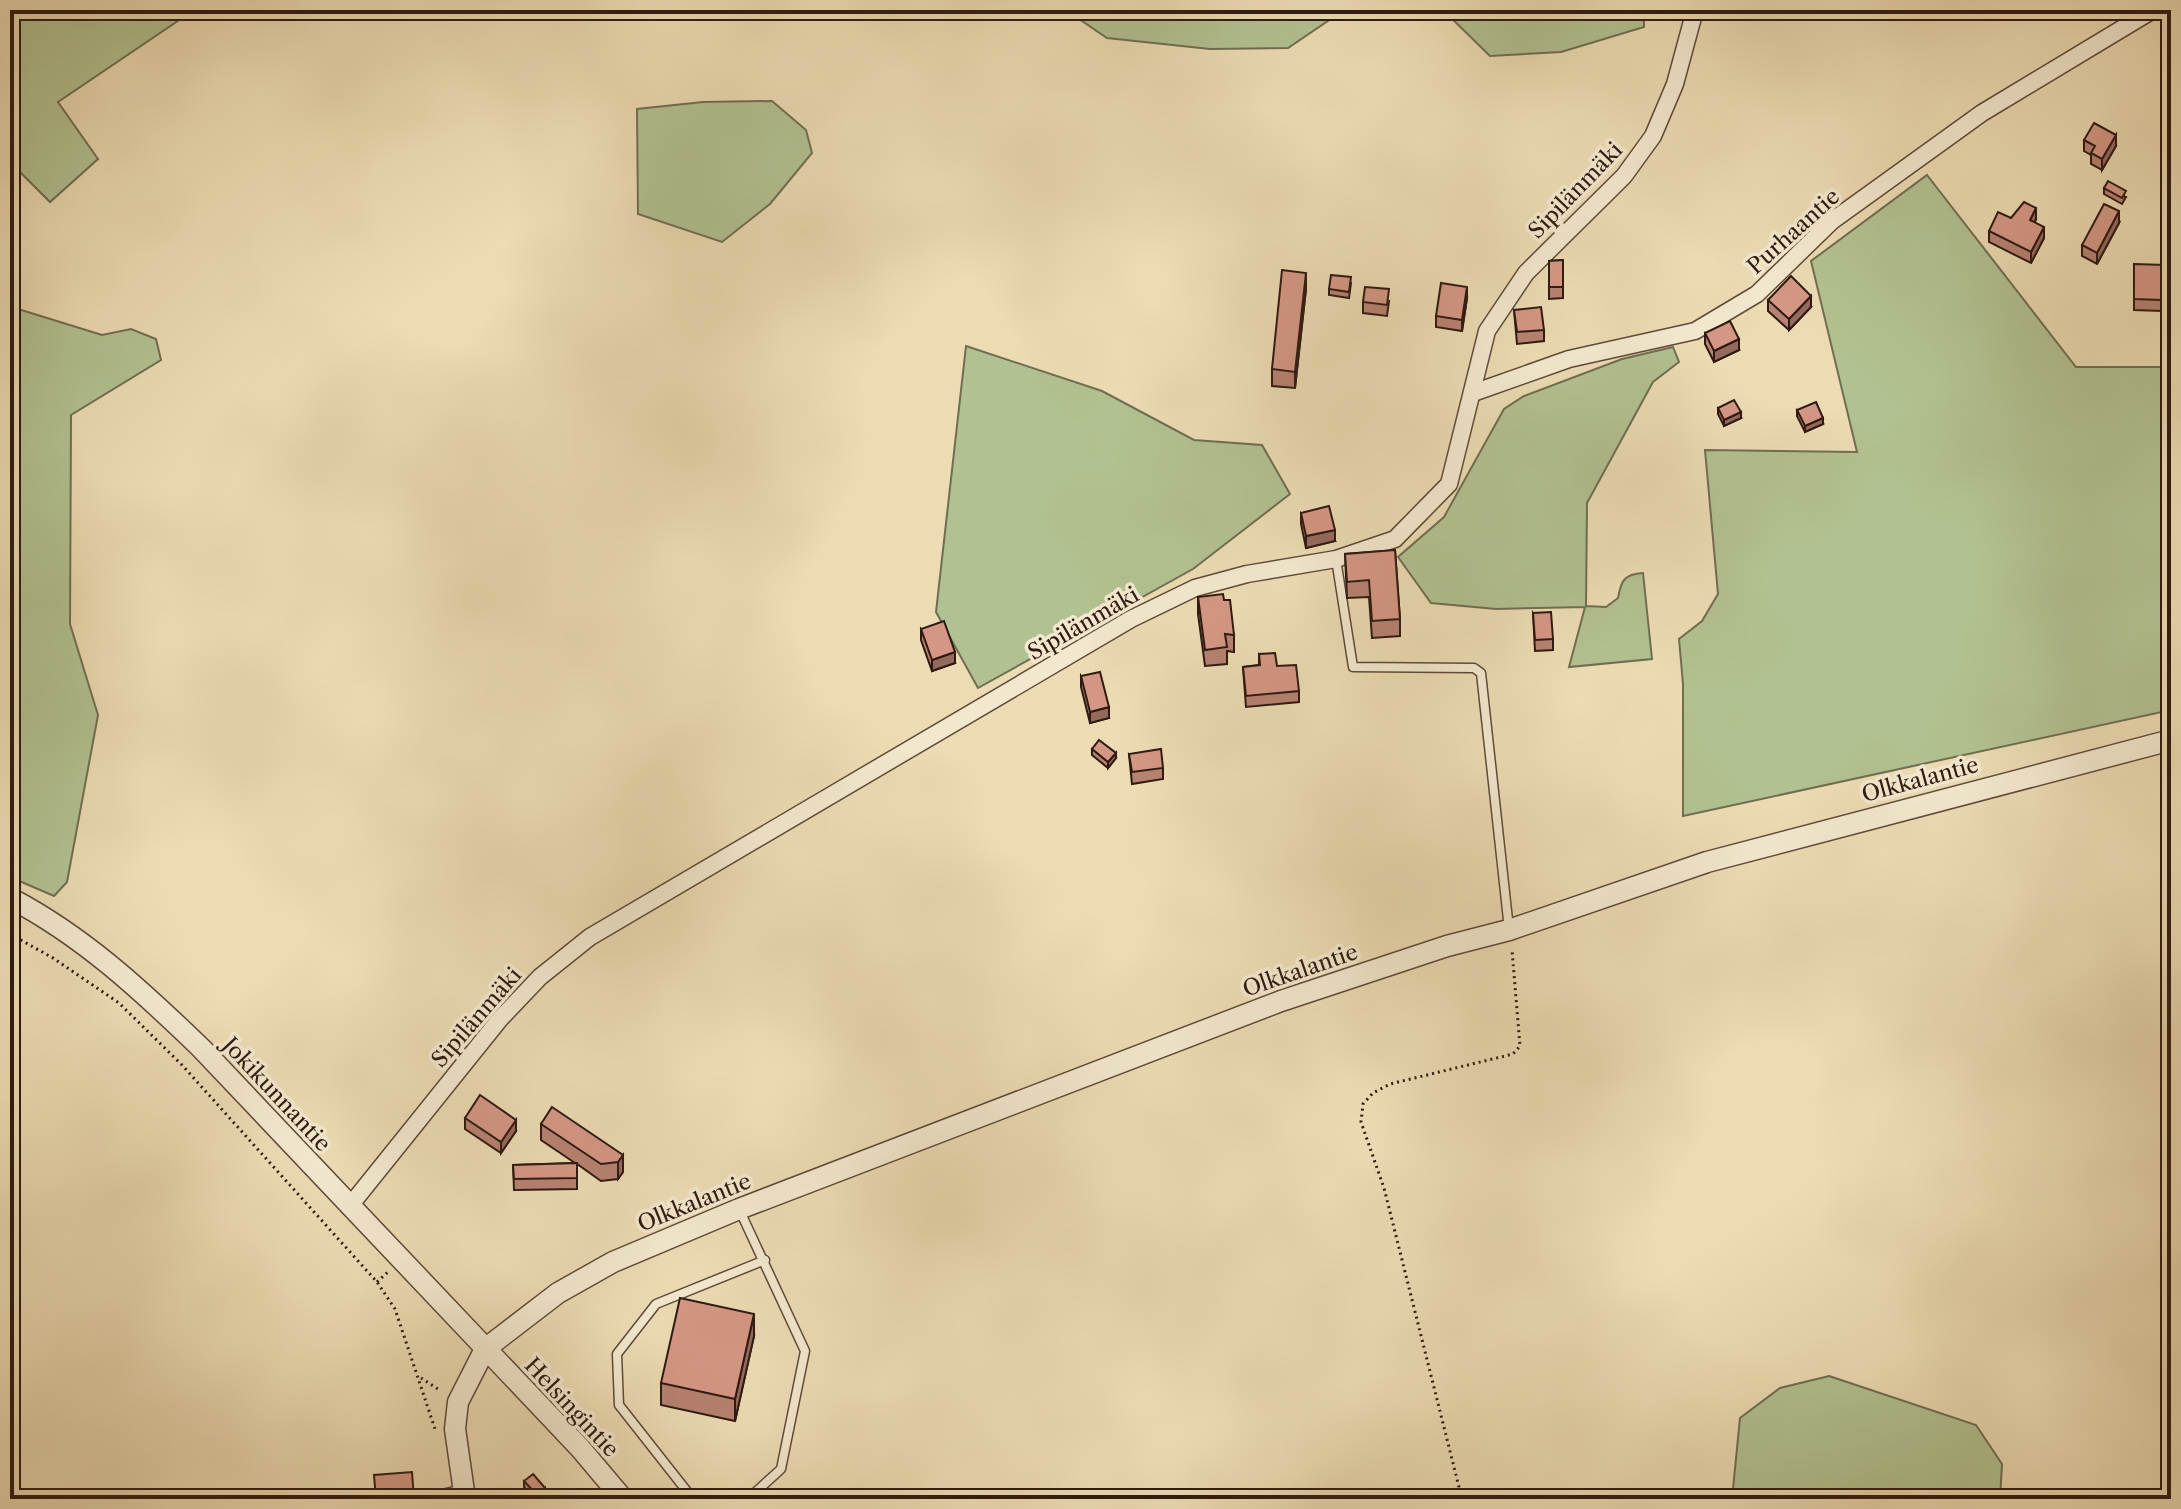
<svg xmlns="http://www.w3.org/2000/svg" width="2181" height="1509" viewBox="0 0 2181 1509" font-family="'Libre Caslon Text',serif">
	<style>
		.green { fill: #b2c191; stroke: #706e51; stroke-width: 2 }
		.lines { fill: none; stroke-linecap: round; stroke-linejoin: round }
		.service-casing { stroke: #5e4a3a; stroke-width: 11 }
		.minor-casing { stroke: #5e4a3a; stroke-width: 19 }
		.tertiary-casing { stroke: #5e4a3a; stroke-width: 23 }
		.path { stroke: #2f1a11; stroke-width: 3; stroke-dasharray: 2 4; stroke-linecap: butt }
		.service { stroke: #f3e8ce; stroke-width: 8 }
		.minor { stroke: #f3e8ce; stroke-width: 16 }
		.tertiary { stroke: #f3e8ce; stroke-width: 20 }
		.wall { fill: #b68272; stroke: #2f1a11; stroke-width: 2 }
		.shaded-wall { fill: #946a5d; stroke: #2f1a11; stroke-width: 2 }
		.building { fill: #d49785; stroke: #2f1a11; stroke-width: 2 }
		.labels { text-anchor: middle; stroke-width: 7; stroke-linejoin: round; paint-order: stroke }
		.street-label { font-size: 22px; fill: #2f1a11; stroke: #f3e8ce }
	</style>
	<rect width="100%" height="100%" fill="#ecdbb3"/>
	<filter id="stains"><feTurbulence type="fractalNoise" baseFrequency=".0025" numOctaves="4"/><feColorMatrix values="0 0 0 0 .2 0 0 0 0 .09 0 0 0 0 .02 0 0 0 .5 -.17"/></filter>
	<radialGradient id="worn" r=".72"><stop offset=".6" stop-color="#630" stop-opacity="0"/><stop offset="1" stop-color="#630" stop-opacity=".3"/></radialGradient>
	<g class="green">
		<polygon points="10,10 194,10 58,102 98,159 50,202 10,162"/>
		<polygon points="1066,10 1344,10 1288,48 1210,49 1107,38"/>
		<polygon points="1443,10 1644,10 1644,27 1561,52 1490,56"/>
		<polygon points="772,101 806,130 812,153 770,204 722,242 638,214 637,109 703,102"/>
		<polygon points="1927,175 2076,367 2171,367 2171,710 1683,816 1683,684 1679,639 1702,621 1718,594 1705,450 1857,452 1811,261"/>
		<polygon points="18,309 102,335 131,329 156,339 161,360 71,415 70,624 98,715 67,882 54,896 10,877 10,313"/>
		<polygon points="966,346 1102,391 1194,440 1262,445 1290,494 1193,569 978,688 936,612"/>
		<path d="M1673 347 1679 362 1653 382 1587 503 1586 606 1606 607 1618 598C1621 581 1624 574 1643 573L1652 659 1569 667 1585 607 1496 609 1431 603 1398 557 1444 517 1504 409 1524 396 1622 359Z"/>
		<polygon points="1829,1376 1976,1425 2002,1464 2000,1499 1732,1499 1740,1418 1780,1388"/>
	</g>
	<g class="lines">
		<g class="service-casing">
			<g id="service">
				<polyline points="1336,559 1353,667 1474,668 1481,673 1509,929"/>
				<polyline points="740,1211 805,1351 781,1469 748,1499"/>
				<polyline points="423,1499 462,1489"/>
				<polyline points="693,1499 619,1405 617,1354 656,1304 765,1260"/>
			</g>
		</g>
		<g class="minor-casing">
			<g id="minor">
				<polyline points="1473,393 1569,359 1695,331 1757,294 1832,221 1982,113 2153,10"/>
				<polyline points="349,1207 500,1019 540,977 590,937 1131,619 1195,588 1247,574 1336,559 1395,539 1449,484 1487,331 1526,273 1624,176 1653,136 1675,84 1695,10"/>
			</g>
		</g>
		<g class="tertiary-casing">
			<g id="tertiary">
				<path d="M10 898C83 936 142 991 201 1048L580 1448 623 1499"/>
				<polyline points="465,1499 455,1429 458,1402 485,1349 558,1293 613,1262 739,1209 1281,1001 1447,946 1509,930 1707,862 2171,740"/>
			</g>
		</g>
		<g class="path">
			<polyline points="10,934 53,958 119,1003 182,1065 377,1282 395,1309 435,1429"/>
			<polyline points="377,1282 389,1271"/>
			<polyline points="421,1378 441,1391"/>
			<polyline points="1462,1499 1384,1188 1361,1122 1363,1104 1373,1093 1390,1084 1513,1054 1520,1046 1512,950"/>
		</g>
		<use href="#service" class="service"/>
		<use href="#minor" class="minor"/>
		<use href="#tertiary" class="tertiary"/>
	</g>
	<g class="wall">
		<polygon points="2084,140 2116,146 2102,170 2091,164 2091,155 2084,151"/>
		<polygon points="2104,188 2126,197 2122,204 2104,194"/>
		<polygon points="2011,218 2036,219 2035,222 2044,238 2031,263 1989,242 1989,231"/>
		<polygon points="2119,223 2097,264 2082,256 2082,245"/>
		<polygon points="1563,260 1563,298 1549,299 1549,261"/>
		<polygon points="2134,264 2165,272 2171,272 2170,296 2162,295 2162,311 2134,310"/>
		<polygon points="1351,283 1349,298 1329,295 1329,289"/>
		<polygon points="1306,289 1295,388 1272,386 1272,369"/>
		<polygon points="1467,298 1462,331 1436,327 1436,316"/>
		<polygon points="1768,300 1811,307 1789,330 1768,311"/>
		<polygon points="1389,301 1387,316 1363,313 1363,302"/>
		<polygon points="1514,310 1544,330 1544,341 1517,344"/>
		<polygon points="1705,333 1739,350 1714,362 1705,344"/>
		<polygon points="1718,408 1741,418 1724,426 1718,414"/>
		<polygon points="1797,410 1823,424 1805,432 1797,416"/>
		<polygon points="1301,513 1335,541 1306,548 1301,524"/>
		<polygon points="1395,550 1400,619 1400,636 1372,638 1369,597 1347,598 1345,554"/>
		<polygon points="1198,597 1224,600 1234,635 1234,652 1227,651 1227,664 1205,666 1198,614"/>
		<polygon points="1533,613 1553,639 1553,650 1535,651"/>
		<polygon points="921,629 955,663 932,671 921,640"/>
		<polygon points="1259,654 1277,666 1299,691 1299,702 1246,707 1243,667 1259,665"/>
		<polygon points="1081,676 1109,718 1090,723 1081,687"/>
		<polygon points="1092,749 1116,758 1108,768 1092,755"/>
		<polygon points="1129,754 1163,768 1163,779 1132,784"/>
		<polygon points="465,1118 516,1131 501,1153 465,1129"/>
		<polygon points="541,1124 623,1155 623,1172 618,1179 601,1181 577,1164 577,1189 514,1190 513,1165 575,1163 541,1140"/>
		<polygon points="754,1336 735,1421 661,1405 661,1383"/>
		<polygon points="524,1481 545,1494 539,1499 535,1499 524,1487"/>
	</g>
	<g class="shaded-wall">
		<polygon points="2116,135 2116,146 2102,170 2102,159"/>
		<polygon points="2036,208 2036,219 2030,231 2030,220"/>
		<polygon points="2119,211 2119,223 2097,264 2097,253"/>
		<polygon points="2044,227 2044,238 2031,263 2031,252"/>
		<polygon points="1306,273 1306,289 1295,388 1295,372"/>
		<polygon points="1467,287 1467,298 1462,331 1462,320"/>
		<polygon points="1811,296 1811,307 1789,330 1789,319"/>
		<polygon points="1739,339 1739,350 1714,362 1714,351"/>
		<polygon points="1741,412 1741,418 1724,426 1724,420"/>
		<polygon points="1823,418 1823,424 1805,432 1805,426"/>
		<polygon points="1335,530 1335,541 1306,548 1306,536"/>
		<polygon points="955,652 955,663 932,671 932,660"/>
		<polygon points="1109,707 1109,718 1090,723 1090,712"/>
		<polygon points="1116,753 1116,758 1108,768 1108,762"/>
		<polygon points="516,1120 516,1131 501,1153 501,1142"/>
		<polygon points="623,1155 623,1172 618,1179 618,1162"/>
		<polygon points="754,1314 754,1336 735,1421 735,1399"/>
		<polygon points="545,1488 545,1494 539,1499 537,1499 537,1495"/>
	</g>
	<g class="building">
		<polygon points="2094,123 2116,135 2102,159 2091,153 2095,146 2084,140"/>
		<polygon points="2108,181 2126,191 2122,198 2104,188"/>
		<polygon points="2024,202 2036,208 2030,220 2044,227 2031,252 1989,231 1998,212 2011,218"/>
		<polygon points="2104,204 2119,211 2097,253 2082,245"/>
		<polygon points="1563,260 1563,287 1549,287 1549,261"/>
		<polygon points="2134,264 2165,265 2165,272 2171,272 2170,285 2162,284 2162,300 2134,299"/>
		<polygon points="1282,270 1306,273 1295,372 1272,369"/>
		<polygon points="1331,275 1351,277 1349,292 1329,289"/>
		<polygon points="1791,276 1811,296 1789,319 1768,300"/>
		<polygon points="1441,283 1467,287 1462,320 1436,316"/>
		<polygon points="1365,287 1389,289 1387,305 1363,302"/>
		<polygon points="1541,307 1544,330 1517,332 1514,310"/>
		<polygon points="1730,321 1739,339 1714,351 1705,333"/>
		<polygon points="1734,400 1741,412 1724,420 1718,408"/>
		<polygon points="1816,402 1823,418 1805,426 1797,410"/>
		<polygon points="1329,506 1335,530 1306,536 1301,513"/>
		<polygon points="1395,550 1400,619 1372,621 1369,580 1347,582 1345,554"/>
		<polygon points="1223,594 1224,600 1230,600 1234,635 1225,634 1227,647 1205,650 1198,597"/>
		<polygon points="1551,612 1553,639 1535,640 1533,613"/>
		<polygon points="944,621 955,652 932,660 921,629"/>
		<polygon points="1275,653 1277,666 1296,665 1299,691 1246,696 1243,667 1260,665 1259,654"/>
		<polygon points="1100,672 1109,707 1090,712 1081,676"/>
		<polygon points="1099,740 1116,753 1108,762 1092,749"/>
		<polygon points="1161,749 1163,768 1132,772 1129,754"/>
		<polygon points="480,1095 516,1120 501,1142 465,1118"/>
		<polygon points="552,1107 623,1155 618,1162 601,1164 541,1124"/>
		<polygon points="577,1163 577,1178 514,1179 513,1165"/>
		<polygon points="680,1298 754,1314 735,1399 661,1383"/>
		<polygon points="412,1472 414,1499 376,1499 374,1475"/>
		<polygon points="533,1474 545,1488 537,1495 524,1481"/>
	</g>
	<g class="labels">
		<g class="street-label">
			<text transform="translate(1575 190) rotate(-46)" y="8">Sipilänmäki</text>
			<text transform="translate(1793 231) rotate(-42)" y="8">Purhaantie</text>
			<text transform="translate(1083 623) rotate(-30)" y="8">Sipilänmäki</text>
			<text transform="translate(1920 779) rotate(-15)" y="8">Olkkalantie</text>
			<text transform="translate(1300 970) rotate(-19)" y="8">Olkkalantie</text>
			<text transform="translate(476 1017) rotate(-49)" y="8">Sipilänmäki</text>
			<text transform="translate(277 1094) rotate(47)" y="8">Jokikunnantie</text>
			<text transform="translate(694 1202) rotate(-22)" y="8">Olkkalantie</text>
			<text transform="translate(572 1407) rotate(47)" y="8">Helsingintie</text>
		</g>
	</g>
	<rect width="2181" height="1509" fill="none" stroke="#ecdbb3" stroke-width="40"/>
	<rect x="12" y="12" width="2157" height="1485" fill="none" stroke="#2f1a11" stroke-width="4"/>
	<rect x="20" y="20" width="2141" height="1469" fill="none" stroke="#2f1a11" stroke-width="2"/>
	<rect width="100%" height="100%" filter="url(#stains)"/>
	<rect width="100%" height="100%" fill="url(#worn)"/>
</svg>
